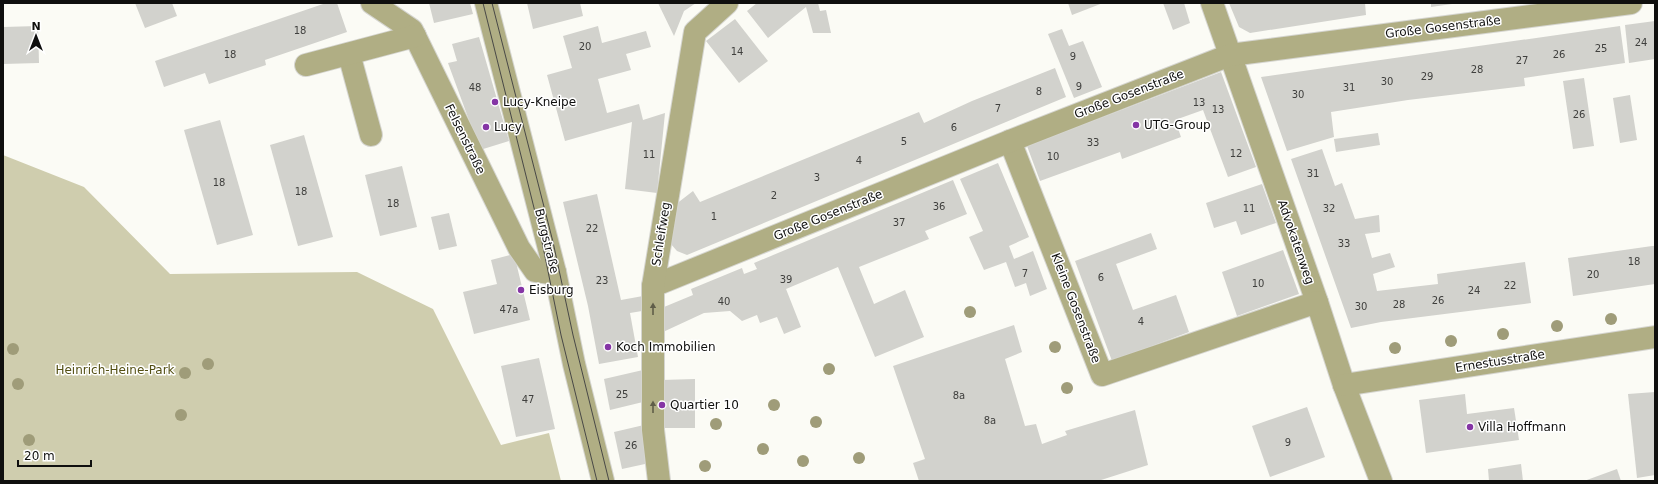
<svg xmlns="http://www.w3.org/2000/svg" width="1658" height="484" viewBox="0 0 1658 484" font-family="'DejaVu Sans',sans-serif">
	<style>
		.green { fill: #cfcdae }
		.building { fill: #d2d2cd }
		.lines { fill: none; stroke-linecap: round; stroke-linejoin: round }
		.minor-casing { stroke: #d5d5d0; stroke-width: 24 }
		.minor { stroke: #b0ae84; stroke-width: 22 }
		.tram { stroke: #484846; stroke-width: 1 }
		.tree { fill: #9f9c79 }
		.oneway { fill: #605e49 }
		.poi-dot { fill: #8535a5; stroke: #fff; stroke-width: 1.5 }
		.labels { text-anchor: middle; stroke-width: 3; stroke-linejoin: round; paint-order: stroke }
		.number-label { font-size: 10px; fill: #40403e }
		.street-label { font-size: 12px; fill: #0f0f0e; stroke: #fff }
		.poi-label { font-size: 12px; fill: #0f0f0e; stroke: #fff; text-anchor: start }
		.park-label { font-size: 12px; fill: #534f13; stroke: #fff }
	</style>
	<rect width="100%" height="100%" fill="#fbfbf5"/>
	<polygon class="green" points="3,155 84,187 170,274 357,272 433,309 501,445 549,433 561,481 3,481"/>
	<g class="building">
		<polygon points="135,3 172,3 177,16 145,28"/>
		<polygon points="326,3 337,3 347,32 265,60 266,65 209,84 205,73 164,87 155,61"/>
		<polygon points="429,3 470,3 473,14 434,23"/>
		<polygon points="527,3 580,3 583,16 533,29"/>
		<polygon points="658,3 696,3 684,11 674,36"/>
		<polygon points="757,3 818,3 820,11 826,10 831,33 813,33 806,7 768,38 747,11"/>
		<polygon points="1068,3 1103,3 1072,15"/>
		<polygon points="1163,3 1184,3 1190,23 1173,30"/>
		<polygon points="1229,3 1365,3 1366,15 1250,33 1239,27"/>
		<polygon points="1431,3 1452,3 1452,4 1431,7"/>
		<polygon points="735,19 768,61 739,83 706,41"/>
		<polygon points="1655,21 1655,59 1629,63 1625,25"/>
		<polygon points="38,26 39,63 3,64 3,27"/>
		<polygon points="598,26 602,43 646,31 651,47 626,54 631,70 598,79 607,113 639,104 643,120 665,113 657,193 625,189 632,122 565,141 547,75 572,68 563,36"/>
		<polygon points="1620,26 1625,63 1524,78 1525,86 1408,100 1331,112 1334,137 1287,151 1261,77"/>
		<polygon points="1062,29 1069,46 1083,41 1102,87 1074,98 1048,34"/>
		<polygon points="479,37 509,141 480,150 448,63 457,61 452,44"/>
		<polygon points="1055,68 1066,97 687,255 677,251 670,243 671,208 693,191 700,202 919,112 924,123 972,101"/>
		<polygon points="1221,72 1256,167 1228,177 1203,110 1175,120 1181,137 1122,159 1120,152 1040,181 1027,146"/>
		<polygon points="1584,78 1594,146 1573,149 1563,81"/>
		<polygon points="1630,95 1637,140 1620,143 1613,98"/>
		<polygon points="220,120 253,235 217,245 184,130"/>
		<polygon points="1378,133 1380,145 1336,152 1334,139"/>
		<polygon points="304,135 333,237 298,246 270,145"/>
		<polygon points="1322,149 1335,186 1342,183 1355,219 1379,215 1380,232 1365,234 1372,258 1390,253 1395,267 1373,274 1377,291 1438,284 1437,274 1525,262 1531,303 1381,322 1351,328 1291,159"/>
		<polygon points="998,163 1029,237 1009,246 1014,259 1033,251 1047,289 1030,296 1026,283 1015,287 1006,262 984,270 969,237 983,231 960,179"/>
		<polygon points="402,166 417,227 380,236 365,175"/>
		<polygon points="953,180 967,214 925,231 929,239 859,267 874,304 905,290 924,337 875,357 838,267 786,289 801,327 784,334 777,317 760,323 757,315 742,321 730,311 704,313 663,332 664,307 693,295 691,289 742,268 744,274 757,269 754,263"/>
		<polygon points="1262,184 1276,223 1241,235 1236,221 1214,228 1206,203"/>
		<polygon points="597,194 621,300 643,296 642,311 630,313 638,357 599,364 588,306 563,202"/>
		<polygon points="449,213 457,246 439,250 431,217"/>
		<polygon points="1151,233 1157,249 1116,264 1133,310 1176,295 1189,332 1112,361 1075,261"/>
		<polygon points="1652,246 1655,246 1655,284 1573,296 1568,258"/>
		<polygon points="1283,250 1299,294 1237,316 1222,272"/>
		<polygon points="514,254 530,320 474,334 463,292 497,284 491,260"/>
		<polygon points="1014,325 1022,352 1005,359 1025,426 1036,424 1042,444 1067,435 1065,431 1135,410 1148,465 1098,481 919,481 913,463 925,459 893,366"/>
		<polygon points="539,358 555,429 516,437 501,366"/>
		<polygon points="643,370 643,402 610,410 604,379"/>
		<polygon points="695,379 695,428 662,428 661,380"/>
		<polygon points="1655,392 1655,475 1637,478 1628,394"/>
		<polygon points="1465,394 1467,414 1514,408 1519,440 1426,453 1419,400"/>
		<polygon points="1307,407 1325,457 1270,477 1252,426"/>
		<polygon points="644,425 645,464 622,469 614,432"/>
		<polygon points="1521,464 1523,481 1489,481 1488,469"/>
		<polygon points="1617,469 1621,481 1584,481"/>
	</g>
	<g class="lines">
		<g class="minor-casing">
			<g id="minor">
				<polyline points="372,3 412,30 519,248 535,271 548,273 555,272"/>
				<polyline points="486,3 555,272 574,364 603,481"/>
				<polyline points="1212,3 1317,302 1344,385 1381,481"/>
				<polyline points="349,54 371,135"/>
				<polyline points="306,65 415,36"/>
				<polyline points="1010,141 1102,375 1317,302"/>
				<polyline points="653,286 1010,141 1230,55 1631,3"/>
				<polyline points="1344,385 1655,337"/>
				<polyline points="659,481 653,430 653,286 695,32 727,3"/>
			</g>
		</g>
		<use href="#minor" class="minor"/>
		<g class="tram">
			<polyline points="483,3 540,232 561,335 597,481"/>
			<polyline points="492,3 553,242 573,335 609,481"/>
		</g>
	</g>
	<g class="tree">
		<circle cx="970" cy="312" r="6"/>
		<circle cx="1611" cy="319" r="6"/>
		<circle cx="1557" cy="326" r="6"/>
		<circle cx="1503" cy="334" r="6"/>
		<circle cx="1451" cy="341" r="6"/>
		<circle cx="1055" cy="347" r="6"/>
		<circle cx="1395" cy="348" r="6"/>
		<circle cx="13" cy="349" r="6"/>
		<circle cx="208" cy="364" r="6"/>
		<circle cx="829" cy="369" r="6"/>
		<circle cx="185" cy="373" r="6"/>
		<circle cx="18" cy="384" r="6"/>
		<circle cx="1067" cy="388" r="6"/>
		<circle cx="774" cy="405" r="6"/>
		<circle cx="181" cy="415" r="6"/>
		<circle cx="816" cy="422" r="6"/>
		<circle cx="716" cy="424" r="6"/>
		<circle cx="29" cy="440" r="6"/>
		<circle cx="763" cy="449" r="6"/>
		<circle cx="859" cy="458" r="6"/>
		<circle cx="803" cy="461" r="6"/>
		<circle cx="705" cy="466" r="6"/>
	</g>
	<defs><path id="oneway-solid" d="M-6-.8H1V-3.2L6.5 0L1 3.2V.8H-6Z"/></defs>
	<g class="oneway">
		<use href="#oneway-solid" transform="translate(653 309) rotate(-90)"/>
		<use href="#oneway-solid" transform="translate(653 407) rotate(-90)"/>
	</g>
	<g class="poi-dot">
		<circle cx="495" cy="102" r="4"/>
		<circle cx="1136" cy="125" r="4"/>
		<circle cx="486" cy="127" r="4"/>
		<circle cx="521" cy="290" r="4"/>
		<circle cx="608" cy="347" r="4"/>
		<circle cx="662" cy="405" r="4"/>
		<circle cx="1470" cy="427" r="4"/>
	</g>
	<g class="labels">
		<g class="number-label">
			<text x="300" y="34">18</text>
			<text x="1641" y="46">24</text>
			<text x="585" y="50">20</text>
			<text x="1601" y="52">25</text>
			<text x="737" y="55">14</text>
			<text x="230" y="58">18</text>
			<text x="1559" y="58">26</text>
			<text x="1073" y="60">9</text>
			<text x="1522" y="64">27</text>
			<text x="1477" y="73">28</text>
			<text x="1427" y="80">29</text>
			<text x="1387" y="85">30</text>
			<text x="1079" y="90">9</text>
			<text x="475" y="91">48</text>
			<text x="1349" y="91">31</text>
			<text x="1039" y="95">8</text>
			<text x="1298" y="98">30</text>
			<text x="1199" y="106">13</text>
			<text x="998" y="112">7</text>
			<text x="1218" y="113">13</text>
			<text x="1579" y="118">26</text>
			<text x="954" y="131">6</text>
			<text x="904" y="145">5</text>
			<text x="1093" y="146">33</text>
			<text x="1236" y="157">12</text>
			<text x="649" y="158">11</text>
			<text x="1053" y="160">10</text>
			<text x="859" y="164">4</text>
			<text x="1313" y="177">31</text>
			<text x="817" y="181">3</text>
			<text x="219" y="186">18</text>
			<text x="301" y="195">18</text>
			<text x="774" y="199">2</text>
			<text x="393" y="207">18</text>
			<text x="939" y="210">36</text>
			<text x="1249" y="212">11</text>
			<text x="1329" y="212">32</text>
			<text x="714" y="220">1</text>
			<text x="899" y="226">37</text>
			<text x="592" y="232">22</text>
			<text x="1344" y="247">33</text>
			<text x="1634" y="265">18</text>
			<text x="1025" y="277">7</text>
			<text x="1593" y="278">20</text>
			<text x="1101" y="281">6</text>
			<text x="786" y="283">39</text>
			<text x="602" y="284">23</text>
			<text x="1258" y="287">10</text>
			<text x="1510" y="289">22</text>
			<text x="1474" y="294">24</text>
			<text x="1438" y="304">26</text>
			<text x="724" y="305">40</text>
			<text x="1399" y="308">28</text>
			<text x="1361" y="310">30</text>
			<text x="509" y="313">47a</text>
			<text x="1141" y="325">4</text>
			<text x="622" y="398">25</text>
			<text x="959" y="399">8a</text>
			<text x="528" y="403">47</text>
			<text x="990" y="424">8a</text>
			<text x="1288" y="446">9</text>
			<text x="631" y="449">26</text>
		</g>
		<g class="street-label">
			<text transform="translate(1443 27) rotate(-7)" y="4">Große Gosenstraße</text>
			<text transform="translate(1129 94) rotate(-21)" y="4">Große Gosenstraße</text>
			<text transform="translate(465 139) rotate(64)" y="4">Felsenstraße</text>
			<text transform="translate(828 215) rotate(-22)" y="4">Große Gosenstraße</text>
			<text transform="translate(661 234) rotate(-81)" y="4">Schleifweg</text>
			<text transform="translate(547 241) rotate(76)" y="4">Burgstraße</text>
			<text transform="translate(1296 242) rotate(71)" y="4">Advokatenweg</text>
			<text transform="translate(1076 308) rotate(69)" y="4">Kleine Gosenstraße</text>
			<text transform="translate(1500 361) rotate(-9)" y="4">Ernestusstraße</text>
		</g>
		<g class="poi-label">
			<text x="503" y="106">Lucy-Kneipe</text>
			<text x="1144" y="129">UTG-Group</text>
			<text x="494" y="131">Lucy</text>
			<text x="529" y="294">Eisburg</text>
			<text x="616" y="351">Koch Immobilien</text>
			<text x="670" y="409">Quartier 10</text>
			<text x="1478" y="431">Villa Hoffmann</text>
		</g>
		<g class="park-label">
			<text x="115" y="374">Heinrich-Heine-Park</text>
		</g>
	</g>
	<rect width="1658" height="484" fill="none" stroke="#0f0f0e" stroke-width="8"/>
	<g transform="translate(36 36)" stroke="#ffffff" stroke-width="3" paint-order="stroke">
	<path d="M0-3L7 15L0 10L-7 15Z" fill="#0f0f0e"/>
	<text y="-6" font-size="11" font-weight="bold" text-anchor="middle" fill="#0f0f0e">N</text>
	</g>
	<path d="M18 460v6h73v-6" fill="none" stroke="#0f0f0e" stroke-width="2"/>
	<text x="24" y="460" font-size="12" fill="#0f0f0e" stroke="#ffffff" stroke-width="3" paint-order="stroke">20 m</text>
</svg>
